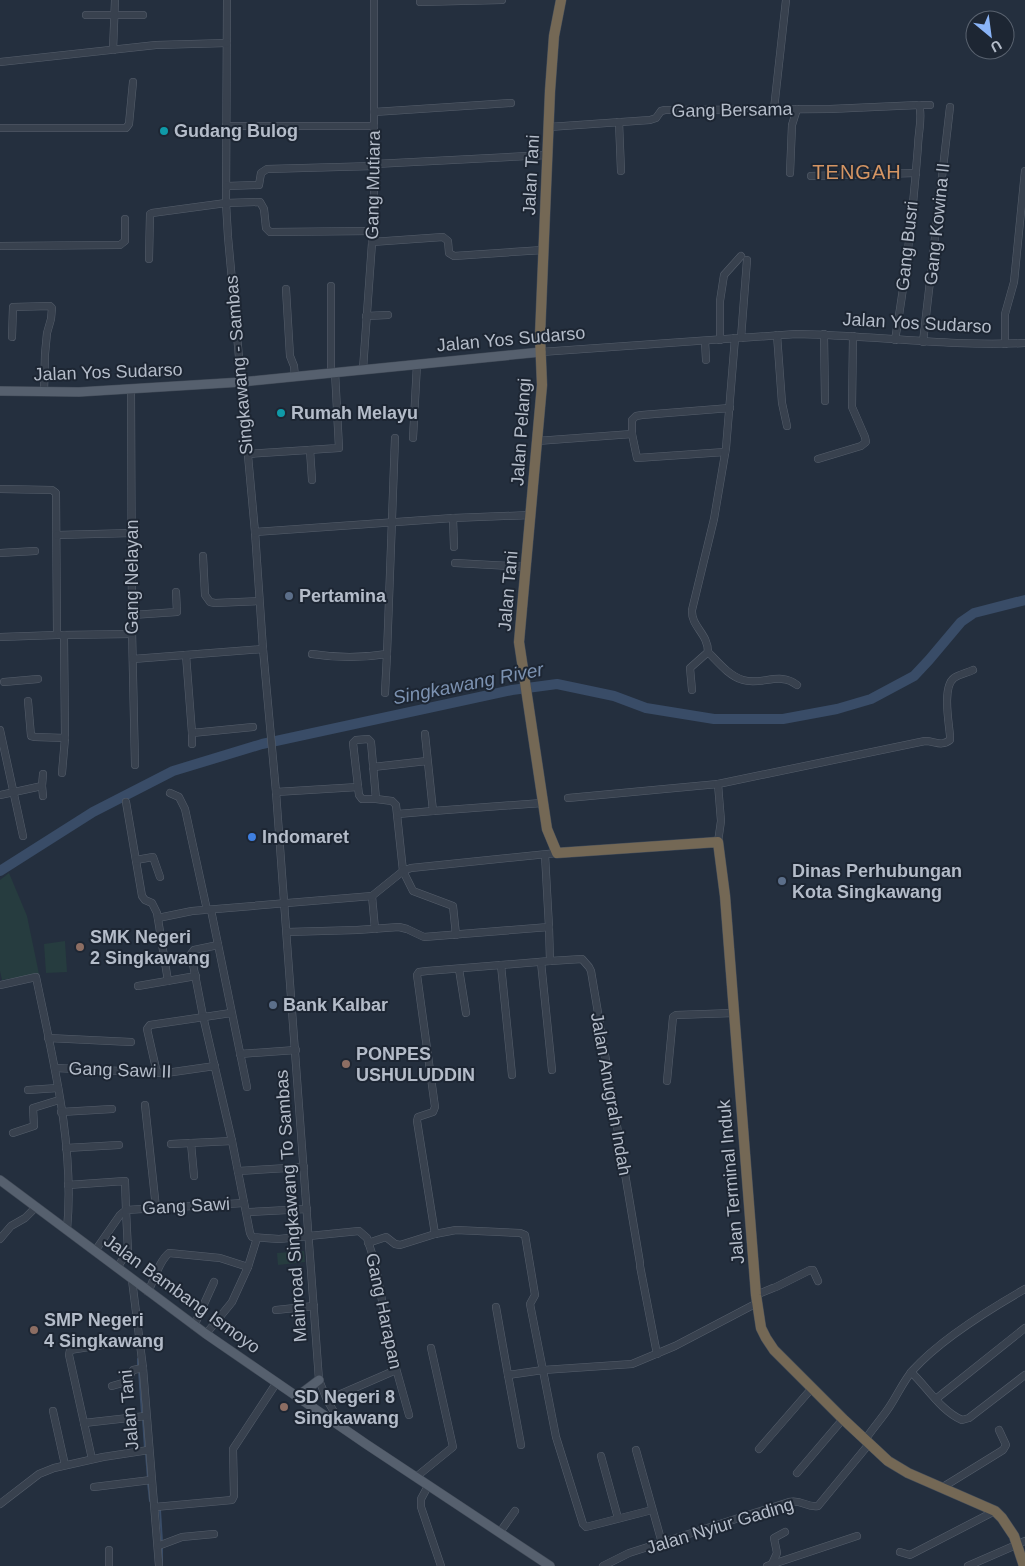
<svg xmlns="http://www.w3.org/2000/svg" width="1025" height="1566" viewBox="0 0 1025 1566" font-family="Arial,sans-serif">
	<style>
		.green { fill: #263c3f }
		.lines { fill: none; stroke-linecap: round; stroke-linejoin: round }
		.stream { stroke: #394c67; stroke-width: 2 }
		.river { stroke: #394c67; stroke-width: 10 }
		.minor-casing { stroke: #565f6c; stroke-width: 8 }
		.major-casing { stroke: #414a57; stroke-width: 10 }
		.highway-casing { stroke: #434c59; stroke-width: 11 }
		.minor { stroke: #38414e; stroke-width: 7 }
		.major { stroke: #56606e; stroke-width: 9 }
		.highway { stroke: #746855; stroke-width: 10 }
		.culture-dot { fill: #0f9aa8; stroke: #1d2633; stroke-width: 2 }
		.service-dot { fill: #5c6f8a; stroke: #1d2633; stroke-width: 2 }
		.shop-dot { fill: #3f7fe0; stroke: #1d2633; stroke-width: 2 }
		.education-dot { fill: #8d6e63; stroke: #1d2633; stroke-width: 2 }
		.labels { text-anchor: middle; stroke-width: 4; stroke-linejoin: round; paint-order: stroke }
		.street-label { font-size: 18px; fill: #b4bcc9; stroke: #1d2633 }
		.poi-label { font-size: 18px; font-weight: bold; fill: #b4bcc9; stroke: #1d2633; text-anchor: start }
		.water-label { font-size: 19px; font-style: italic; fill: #7c92b1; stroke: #1d2633 }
		.quarter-label { font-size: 20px; letter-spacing: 1px; fill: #d59563; stroke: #1d2633 }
	</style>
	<rect width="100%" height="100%" fill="#242f3e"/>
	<g class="green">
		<polygon points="9,873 27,916 39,974 2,980 0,971 0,880"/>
		<polygon points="65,941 67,972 46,973 44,944"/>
		<polygon points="304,1251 305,1262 278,1265 277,1253"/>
	</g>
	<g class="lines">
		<g class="stream">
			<polyline points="138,1359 138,1367"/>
			<polyline points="139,1371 142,1414"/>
			<polyline points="143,1419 145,1449"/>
			<polyline points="146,1454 148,1479"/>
			<polyline points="148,1483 150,1501"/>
			<polyline points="160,1510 162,1542"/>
			<polyline points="162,1547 162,1566"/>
		</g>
		<polyline class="river" points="0,871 93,812 173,771 262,744 512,690 557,684 614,696 646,708 714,719 783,719 837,709 871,699 914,676 929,660 961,622 974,613 1025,600"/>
		<g class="minor-casing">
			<g id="minor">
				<polyline points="227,0 226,203 228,237 255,532 263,649 276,792 319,1380 327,1400 343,1427"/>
				<polyline points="420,2 502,0"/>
				<polyline points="86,15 143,15"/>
				<polyline points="113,50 115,0"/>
				<polyline points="0,62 156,45 227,43"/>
				<polyline points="774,109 786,0"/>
				<polyline points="374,112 511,103"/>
				<polyline points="619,122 621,171"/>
				<polyline points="226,126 374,126"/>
				<polyline points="549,127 650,120 656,118 661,111 665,110 830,109 919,105"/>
				<polyline points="0,128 126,128 129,124 133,82"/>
				<polyline points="375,164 548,155"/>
				<polyline points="790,173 792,125 797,109"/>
				<polyline points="811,176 916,173"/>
				<polyline points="227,186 259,185 261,173 267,169 375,166"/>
				<polyline points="372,242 443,237 448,241 449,253 454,256 543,250"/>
				<polyline points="0,246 120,245 125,241 125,219"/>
				<polyline points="149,259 150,214 152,213 226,203 260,202 264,209 266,228 270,232 373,231"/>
				<polyline points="286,289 290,356 294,366 295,377"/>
				<polyline points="366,316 388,315"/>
				<polyline points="824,334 825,401"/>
				<polyline points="777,335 782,403 787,426"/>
				<polyline points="12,337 13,307 50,306 52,308 51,319 47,333 45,354 44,392"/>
				<polyline points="741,338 747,260"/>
				<polyline points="720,340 720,301 724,275 741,256"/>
				<path d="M895 340C906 276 913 211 918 146 918 134 923 116 919 105H930"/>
				<polyline points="705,341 706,360"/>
				<polyline points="923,342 950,107"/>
				<polyline points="1005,344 1005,314 1014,282 1025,171"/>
				<path d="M541 352 796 334C872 335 948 347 1025 343"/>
				<polyline points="363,369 374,215 374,0"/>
				<polyline points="331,373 331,286"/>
				<polyline points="131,389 132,630 135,765"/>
				<polyline points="413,438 417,364"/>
				<polyline points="537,441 632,434"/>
				<polyline points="310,450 312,480"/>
				<polyline points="725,452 637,458 632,434 632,420 636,416 642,415 730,408"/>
				<polyline points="248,454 339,448 335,372"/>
				<polyline points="818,459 861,446 866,442 865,437 852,407 853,336"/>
				<polyline points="0,489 52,490 56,493 57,635 0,637"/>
				<polyline points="453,518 454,547"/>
				<polyline points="255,532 453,518 531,515"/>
				<polyline points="57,535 132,533"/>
				<polyline points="0,553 35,551"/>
				<polyline points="203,556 205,595 210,602 215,603 259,601"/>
				<polyline points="455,563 527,567"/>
				<polyline points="132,615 177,612 176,592"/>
				<polyline points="60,635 132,634"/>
				<path d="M708 652C718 662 729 676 743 680 761 686 780 671 797 685"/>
				<path d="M312 654C337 658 362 658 387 654L395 438"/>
				<polyline points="186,655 192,733 253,727"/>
				<polyline points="133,659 263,649"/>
				<polyline points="4,682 38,679"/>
				<path d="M692 690 690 668 708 652C708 633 691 627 692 610L714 519 726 448 735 338"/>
				<polyline points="385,693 387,654"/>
				<polyline points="28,701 31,736 35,737 65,738"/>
				<polyline points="0,730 23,836"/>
				<polyline points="192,733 192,744"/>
				<polyline points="373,767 427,761"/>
				<polyline points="62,773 65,738 64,635"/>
				<polyline points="42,786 43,796"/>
				<polyline points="276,792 358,787"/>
				<polyline points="170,793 179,797 185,809 207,910"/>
				<polyline points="0,795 42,786 43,774"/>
				<polyline points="568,798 718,784"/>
				<polyline points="376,799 362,799 359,795 353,743 356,740 368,739 371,742 376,799 392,801 396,805 403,871 413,891 453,906 456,935"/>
				<polyline points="126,802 142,896 145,900 152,903 157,913 168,981"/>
				<polyline points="433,811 542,803"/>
				<polyline points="398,814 433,811 425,734"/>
				<path d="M718 842 721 821 718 784 925 741C935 741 941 747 950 740V736C949 723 942 687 954 678 960 674 967 673 973 670"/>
				<polyline points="136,860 153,857 160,877"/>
				<polyline points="372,896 375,929"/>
				<polyline points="211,910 247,1087"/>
				<polyline points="158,918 192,911 372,896 403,871 411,868 557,853"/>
				<polyline points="287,932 357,930 399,927 407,929 424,937 549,927 545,855"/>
				<polyline points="218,945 194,950 191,954 203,1016 232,1141 250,1233 252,1237 279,1239 359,1231 367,1238 375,1263 392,1354 409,1415"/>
				<polyline points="550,961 582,959 589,967 591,971 640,1263"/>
				<polyline points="541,962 552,1070"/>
				<polyline points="501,965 512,1075"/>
				<polyline points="459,969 466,1013"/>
				<path d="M0 985 36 977C53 1060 75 1146 67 1230"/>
				<polyline points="138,986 196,976"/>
				<polyline points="48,1038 131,1042"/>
				<polyline points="240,1054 296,1050"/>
				<polyline points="55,1068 166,1073 215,1066"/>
				<polyline points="157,1073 147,1029 150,1025 231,1013"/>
				<polyline points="667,1081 673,1017 676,1015 734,1013"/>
				<polyline points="28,1090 58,1088"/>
				<polyline points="145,1105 156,1208"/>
				<polyline points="61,1112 112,1109"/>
				<polyline points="13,1133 34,1126 33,1108 59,1100"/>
				<polyline points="171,1144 191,1143"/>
				<polyline points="66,1148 119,1145"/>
				<polyline points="238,1171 304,1167"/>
				<polyline points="194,1176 191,1143 232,1141"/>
				<polyline points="68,1185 125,1181 126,1210 120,1215 95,1251"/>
				<polyline points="249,1212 307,1209"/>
				<polyline points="435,1234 417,1121 418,1117 433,1112 435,1107 417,975 419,972 427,971 550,961 549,927"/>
				<polyline points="0,1239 11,1226 25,1218 36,1207"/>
				<polyline points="368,1243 386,1237 395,1244 400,1245 435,1234 456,1230 520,1233 525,1235 535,1295 530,1304 556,1437 583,1524 586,1527 652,1510"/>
				<polyline points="640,1266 657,1354"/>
				<polyline points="117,1268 128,1251 126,1210 244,1203"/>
				<polyline points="132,1280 143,1368 159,1566"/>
				<polyline points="776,1287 810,1270 813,1270 818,1281"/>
				<path d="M148 1292C154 1280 159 1261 169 1253L220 1258 248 1267"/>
				<polyline points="756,1295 773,1288"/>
				<polyline points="496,1307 508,1375"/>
				<polyline points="276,1310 314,1306"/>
				<polyline points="194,1326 214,1282"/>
				<polyline points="206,1334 232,1302 248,1267 257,1238"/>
				<path d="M911 1372C927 1387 941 1411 962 1420L969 1418 1025 1375"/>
				<polyline points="112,1386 126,1382 133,1370 143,1368"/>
				<polyline points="936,1399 1025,1328"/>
				<polyline points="327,1400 396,1370"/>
				<polyline points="53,1411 65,1465"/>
				<polyline points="84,1423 146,1416"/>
				<path d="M865 1440C873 1428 883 1417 890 1406 898 1394 904 1380 913 1370 940 1340 990 1309 1025 1289"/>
				<polyline points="521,1445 508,1375 543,1370 632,1364 675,1346 757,1303"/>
				<polyline points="759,1449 812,1388"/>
				<polyline points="636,1450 662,1543"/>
				<polyline points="601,1456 618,1518"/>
				<polyline points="92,1459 69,1355 70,1350 140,1339"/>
				<polyline points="797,1473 843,1419"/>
				<polyline points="416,1477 453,1447 431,1348"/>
				<polyline points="428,1486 421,1499 421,1507 441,1566"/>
				<polyline points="94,1487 151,1480"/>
				<polyline points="943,1487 1003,1450 1006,1445 999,1430"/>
				<polyline points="0,1504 39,1474 54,1468 103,1457 149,1450"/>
				<polyline points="155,1507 232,1500 234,1496 233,1449 277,1382"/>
				<polyline points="500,1532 515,1511"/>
				<polyline points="158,1546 182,1537 214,1534"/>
				<polyline points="900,1552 910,1555 995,1511"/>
				<polyline points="772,1564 777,1553 774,1538 785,1532"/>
				<polyline points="109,1566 109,1550"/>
				<path d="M603 1566 629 1553 789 1502C802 1499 806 1508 818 1506L869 1444"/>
				<polyline points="767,1566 857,1536"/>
				<polyline points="968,1566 1025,1541"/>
			</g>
		</g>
		<g class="major-casing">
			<g id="major">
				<polyline points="0,391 79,392 242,382 541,352"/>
				<polyline points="0,1180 206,1334 366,1444 550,1566"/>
				<polyline points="298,1396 319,1380"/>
			</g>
		</g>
		<g class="highway-casing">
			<polyline id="highway" points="561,0 554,36 550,91 540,336 542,385 519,642 547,829 557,853 718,842 725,896 756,1295 761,1328 766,1338 774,1350 843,1419 888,1461 908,1473 995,1511 1002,1518 1014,1536 1024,1566"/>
		</g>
		<use href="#minor" class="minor"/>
		<use href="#major" class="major"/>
		<use href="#highway" class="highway"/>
	</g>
	<g class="culture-dot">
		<circle cx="164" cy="131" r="5"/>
		<circle cx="281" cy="413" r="5"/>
	</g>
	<g class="service-dot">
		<circle cx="289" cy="596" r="5"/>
		<circle cx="782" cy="881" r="5"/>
		<circle cx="273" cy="1005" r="5"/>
	</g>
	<circle class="shop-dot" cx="252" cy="837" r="5"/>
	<g class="education-dot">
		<circle cx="80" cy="947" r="5"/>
		<circle cx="346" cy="1064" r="5"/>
		<circle cx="34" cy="1330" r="5"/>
		<circle cx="284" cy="1407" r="5"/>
	</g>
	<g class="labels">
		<g class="street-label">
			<text transform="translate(732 110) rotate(-1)" y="6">Gang Bersama</text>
			<text transform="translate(531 175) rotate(-87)" y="6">Jalan Tani</text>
			<text transform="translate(373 185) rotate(-89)" y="6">Gang Mutiara</text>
			<text transform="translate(937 224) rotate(-84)" y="6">Gang Kowina II</text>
			<text transform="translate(907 246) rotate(-84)" y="6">Gang Busri</text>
			<text transform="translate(917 323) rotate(3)" y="6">Jalan Yos Sudarso</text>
			<text transform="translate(511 339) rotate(-5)" y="6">Jalan Yos Sudarso</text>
			<text transform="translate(239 365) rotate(-95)" y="6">Singkawang - Sambas</text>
			<text transform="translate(108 372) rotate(-2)" y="6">Jalan Yos Sudarso</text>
			<text transform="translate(521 432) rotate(-86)" y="6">Jalan Pelangi</text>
			<text transform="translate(132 577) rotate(-90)" y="6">Gang Nelayan</text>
			<text transform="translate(508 591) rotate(-85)" y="6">Jalan Tani</text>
			<text transform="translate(120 1070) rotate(2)" y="6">Gang Sawi II</text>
			<text transform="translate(611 1094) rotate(80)" y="6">Jalan Anugrah Indah</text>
			<text transform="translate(731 1182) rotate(-95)" y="6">Jalan Terminal Induk</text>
			<text transform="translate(186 1206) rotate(-3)" y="6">Gang Sawi</text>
			<text transform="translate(291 1206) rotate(-94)" y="6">Mainroad Singkawang To Sambas</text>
			<text transform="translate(182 1294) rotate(36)" y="6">Jalan Bambang Ismoyo</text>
			<text transform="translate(384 1311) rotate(78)" y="6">Gang Harapan</text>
			<text transform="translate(129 1410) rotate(-95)" y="6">Jalan Tani</text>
			<text transform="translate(720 1526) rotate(-17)" y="6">Jalan Nyiur Gading</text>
		</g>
		<g class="poi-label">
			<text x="174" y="137">Gudang Bulog</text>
			<text x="291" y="419">Rumah Melayu</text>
			<text x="299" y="602">Pertamina</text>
			<text x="262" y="843">Indomaret</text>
			<text x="792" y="877">Dinas Perhubungan<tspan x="792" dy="21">Kota Singkawang</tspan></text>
			<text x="90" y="943">SMK Negeri<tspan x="90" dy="21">2 Singkawang</tspan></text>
			<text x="283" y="1011">Bank Kalbar</text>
			<text x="356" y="1060">PONPES<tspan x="356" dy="21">USHULUDDIN</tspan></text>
			<text x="44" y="1326">SMP Negeri<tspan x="44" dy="21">4 Singkawang</tspan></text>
			<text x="294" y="1403">SD Negeri 8<tspan x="294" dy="21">Singkawang</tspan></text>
		</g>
		<g class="water-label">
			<text transform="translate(468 683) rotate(-11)" y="7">Singkawang River</text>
		</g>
		<g class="quarter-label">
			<text x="857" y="179">TENGAH</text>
		</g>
	</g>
	<g transform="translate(990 35) rotate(151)"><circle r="24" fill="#1d2633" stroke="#59626f"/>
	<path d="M0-4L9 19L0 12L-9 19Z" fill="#8ab4f8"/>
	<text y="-8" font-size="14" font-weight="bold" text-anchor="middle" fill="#b4bcc9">U</text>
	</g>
</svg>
